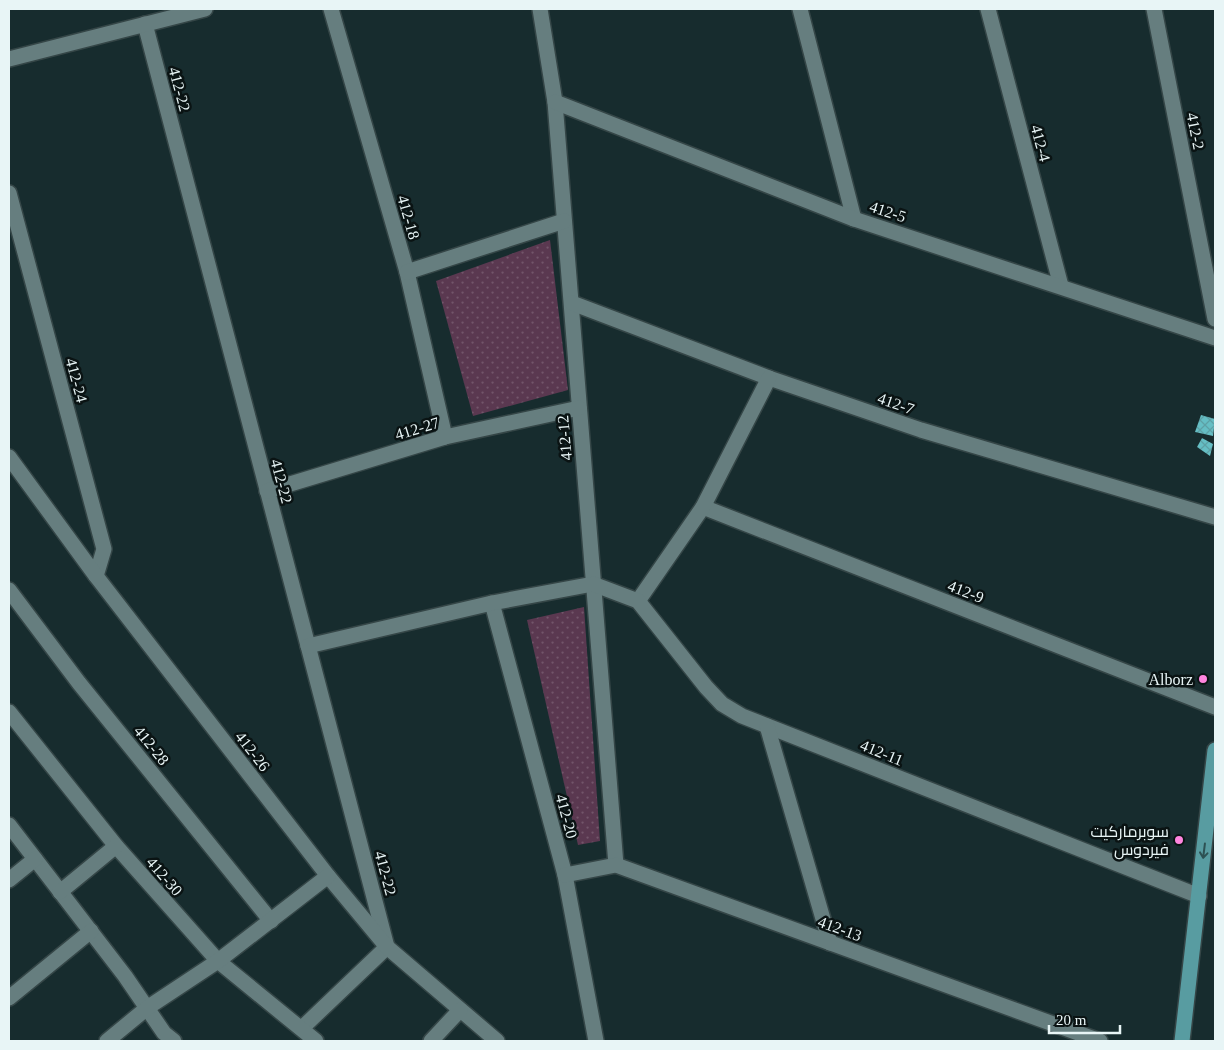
<svg xmlns="http://www.w3.org/2000/svg" width="1224" height="1050" viewBox="0 0 1224 1050" font-family="'Times New Roman',Cairo,serif">
	<style>
		.grass { fill: url(#grass-dots) }
		.building { fill: url(#building-cross-hatch) }
		.lines { fill: none; stroke-linecap: round; stroke-linejoin: round }
		.minor-casing { stroke: #354647; stroke-width: 18 }
		.primary-casing { stroke: #354647; stroke-width: 18 }
		.minor { stroke: #667e7f; stroke-width: 15 }
		.primary { stroke: #589ca1; stroke-width: 15 }
		.oneway { stroke: #2d5153 }
		.poi-dot { fill: #ff85df; stroke: #0a1313; stroke-width: 2 }
		.labels { text-anchor: middle; stroke-width: 5; stroke-linejoin: round; paint-order: stroke }
		.street-label { font-size: 16px; fill: #e8f5f6; stroke: #0a1313 }
		.poi-label { font-size: 16px; fill: #e8f5f6; stroke: #0a1313; text-anchor: end }
	</style>
	<defs>
		<pattern id="grass-dots" width="8" height="8" patternUnits="userSpaceOnUse" patternTransform="scale(1.25)"><rect width="8" height="8" fill="#5a3850"/><path d="M2 2h.1M6 6h.1" fill="none" stroke="#72556a" stroke-width="1.8" stroke-linecap="round"/></pattern>
		<pattern id="building-cross-hatch" width="8" height="8" patternUnits="userSpaceOnUse" patternTransform="scale(1.25)"><rect width="8" height="8" fill="#65bec4"/><path d="M0 0l8 8M0 8l8-8" fill="none" stroke="#5da1a6"/></pattern>
	</defs>
	<rect width="100%" height="100%" fill="#172c2e"/>
	<g class="grass">
		<polygon points="550,240 568,390 473,416 436,281"/>
		<polygon points="584,607 600,841 578,845 527,620"/>
	</g>
	<g class="building">
		<polygon points="1201,415 1215,419 1213,436 1195,432"/>
		<polygon points="1202,438 1213,444 1210,456 1197,447"/>
	</g>
	<g class="lines">
		<g class="minor-casing">
			<g id="minor">
				<polyline points="331,9 407,272 445,437"/>
				<polyline points="540,9 555,102 616,865"/>
				<polyline points="800,9 854,219"/>
				<polyline points="988,9 1061,286"/>
				<polyline points="1154,9 1215,319"/>
				<polyline points="145,24 387,947 302,1028"/>
				<polyline points="9,59 205,9"/>
				<polyline points="555,102 854,219 1215,338"/>
				<polyline points="9,193 104,549 96,576"/>
				<polyline points="407,272 564,221"/>
				<polyline points="572,303 769,378 921,430 1215,517"/>
				<polyline points="9,457 96,576 328,876 387,947 497,1041"/>
				<polyline points="267,491 445,437 579,408"/>
				<polyline points="703,507 1215,707"/>
				<polyline points="9,590 79,683 271,921"/>
				<polyline points="638,601 703,507 769,378"/>
				<polyline points="492,603 565,875 596,1041"/>
				<polyline points="308,646 492,603 593,584 638,601 706,687 722,704 742,716 1199,896"/>
				<polyline points="9,712 116,846 218,961 316,1041"/>
				<polyline points="767,726 830,943"/>
				<polyline points="9,825 125,976 164,1033 174,1041"/>
				<polyline points="565,875 616,865 1100,1041"/>
				<polyline points="9,880 35,859"/>
				<polyline points="60,892 116,846"/>
				<polyline points="9,998 91,931"/>
				<polyline points="107,1041 147,1008 218,961 328,876"/>
				<polyline points="431,1041 460,1010"/>
			</g>
		</g>
		<g class="primary-casing">
			<polyline id="primary" points="1182,1041 1215,750"/>
		</g>
		<use href="#minor" class="minor"/>
		<use href="#primary" class="primary"/>
	</g>
	<defs><path id="oneway-shaft" d="M-6 0H5M1.5-3L5.5 0L1.5 3" fill="none" stroke-width="1.6" stroke-linecap="round" stroke-linejoin="round" transform="scale(1.25)"/></defs>
	<use class="oneway" href="#oneway-shaft" transform="translate(1204 851) rotate(97)"/>
	<g class="poi-dot">
		<circle cx="1203" cy="679" r="5"/>
		<circle cx="1179" cy="840" r="5"/>
	</g>
	<g class="labels">
		<g class="street-label">
			<text transform="translate(180 89) rotate(75)" y="6">412-22</text>
			<text transform="translate(1196 131) rotate(79)" y="6">412-2</text>
			<text transform="translate(1041 143) rotate(75)" y="6">412-4</text>
			<text transform="translate(888 211) rotate(18)" y="6">412-5</text>
			<text transform="translate(409 217) rotate(74)" y="6">412-18</text>
			<text transform="translate(77 380) rotate(75)" y="6">412-24</text>
			<text transform="translate(896 403) rotate(19)" y="6">412-7</text>
			<text transform="translate(417 428) rotate(-17)" y="6">412-27</text>
			<text transform="translate(564 438) rotate(-95)" y="6">412-12</text>
			<text transform="translate(282 481) rotate(75)" y="6">412-22</text>
			<text transform="translate(966 591) rotate(21)" y="6">412-9</text>
			<text transform="translate(152 745) rotate(51)" y="6">412-28</text>
			<text transform="translate(253 751) rotate(52)" y="6">412-26</text>
			<text transform="translate(882 752) rotate(22)" y="6">412-11</text>
			<text transform="translate(567 816) rotate(75)" y="6">412-20</text>
			<text transform="translate(386 873) rotate(75)" y="6">412-22</text>
			<text transform="translate(165 876) rotate(49)" y="6">412-30</text>
			<text transform="translate(840 928) rotate(20)" y="6">412-13</text>
		</g>
		<g class="poi-label">
			<text x="1193" y="685">Alborz</text>
			<text x="1169" y="837">سوبرمارکیت<tspan x="1169" dy="18">فیردوس</tspan></text>
		</g>
	</g>
	<rect width="1224" height="1050" fill="none" stroke="#e8f5f6" stroke-width="20"/>
	<path d="M1049 1025v8h71v-8" fill="none" stroke="#e8f5f6" stroke-width="2.5"/>
	<text x="1056" y="1025" font-size="15" fill="#e8f5f6" stroke="#0a1313" stroke-width="4" paint-order="stroke">20 m</text>
</svg>
